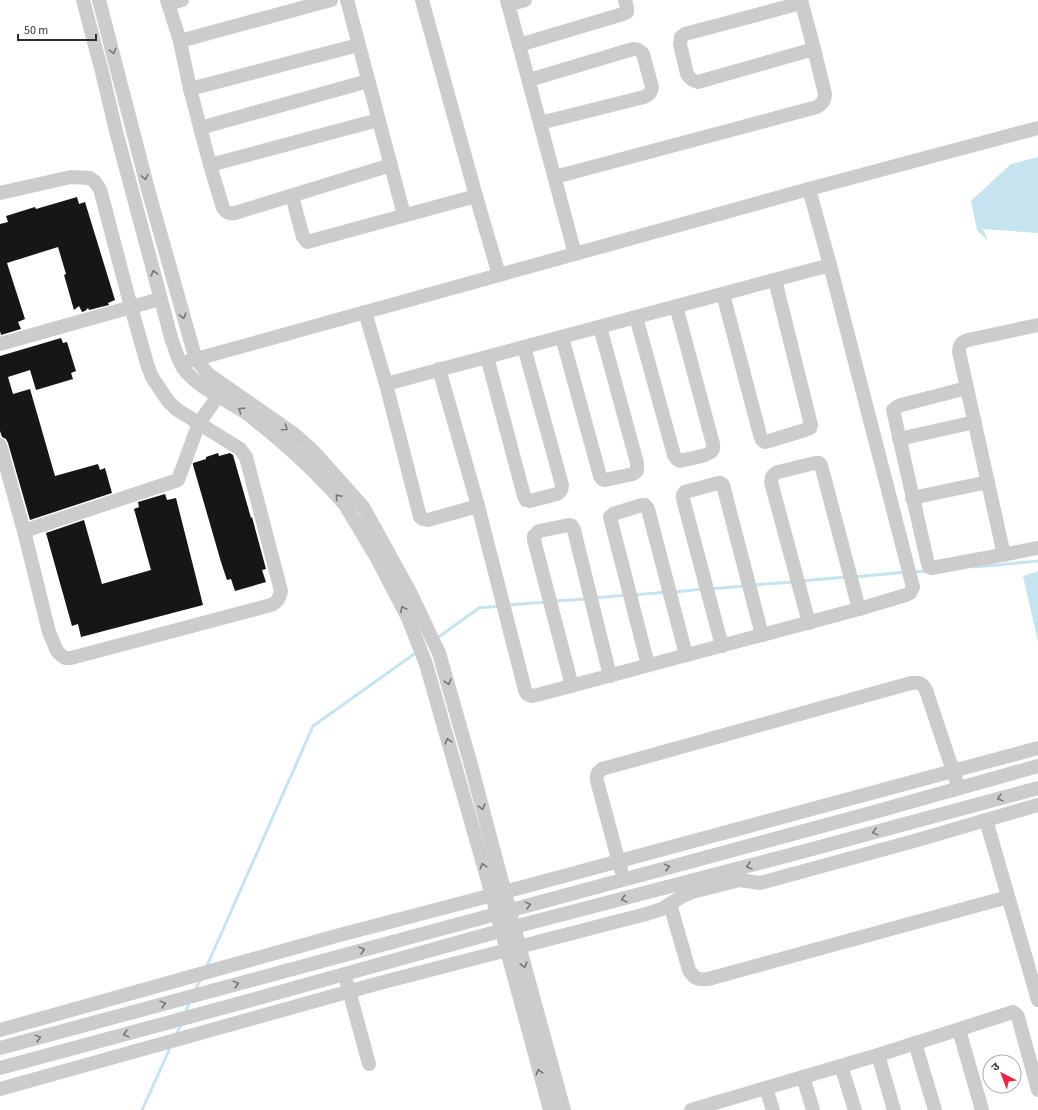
<svg xmlns="http://www.w3.org/2000/svg" width="1038" height="1110" viewBox="0 0 1038 1110" font-family="'Source Sans 3','Noto Sans Devanagari',sans-serif">
	<style>
		.water { fill: #c6e4ef }
		.lines { fill: none; stroke-linecap: round; stroke-linejoin: round }
		.stream { stroke: #c6e4ef; stroke-width: 3 }
		.building { fill: #161616 }
		.minor { stroke: #ccc; stroke-width: 14 }
		.oneway { stroke: #767676 }
	</style>
	<rect width="100%" height="100%" fill="#fff"/>
	<g class="water">
		<polygon points="1038,157 1038,233 983,229 988,241 977,230 971,201 1011,164"/>
		<polygon points="1038,571 1038,642 1023,576"/>
	</g>
	<g class="lines">
		<g class="stream">
			<polyline points="975,567 1038,561"/>
			<polyline points="913,572 926,571"/>
			<polyline points="854,577 906,572"/>
			<polyline points="802,581 846,577"/>
			<polyline points="752,585 794,582"/>
			<polyline points="710,589 744,586"/>
			<polyline points="674,592 703,589"/>
			<polyline points="634,595 667,592"/>
			<polyline points="595,598 627,595"/>
			<polyline points="555,601 587,599"/>
			<polyline points="507,605 547,602"/>
			<polyline points="437,638 479,608 499,606"/>
			<polyline points="206,968 313,726 417,652"/>
			<polyline points="195,991 201,978"/>
			<polyline points="185,1013 190,1002"/>
			<polyline points="176,1035 181,1024"/>
			<polyline points="142,1110 171,1046"/>
		</g>
	</g>
	<g class="building">
		<polygon points="77,197 79,204 85,202 115,300 108,303 109,305 89,310 88,308 85,311 82,312 79,306 74,310 64,275 66,274 58,247 7,263 25,319 18,322 21,329 1,335 0,331 0,224 8,222 6,216 35,207 36,209"/>
		<polygon points="61,338 63,343 67,342 76,371 71,373 73,379 36,390 30,370 8,377 13,394 30,389 55,476 98,464 100,470 105,468 112,493 30,520 8,443 6,439 2,437 0,431 0,356"/>
		<polygon points="218,453 219,456 230,453 233,455 251,518 252,517 266,569 262,570 266,582 235,591 231,579 227,580 221,562 193,465 193,463 206,459 206,457"/>
		<polygon points="165,494 167,500 176,498 203,605 81,637 78,624 72,626 46,533 84,520 102,584 151,570 134,509 139,507 138,502"/>
	</g>
	<g class="lines">
		<g class="minor">
			<path d="M83 0 102 72 116 131 172 341C176 350 178 361 184 369 200 390 228 400 249 415 274 435 298 455 320 478 329 487 337 495 345 505L378 560 408 618 426 664 492 895 550 1110"/>
			<polyline points="99,0 149,193 192,346 196,359 208,374 294,434 314,452 363,507 367,514 410,592 439,653 471,765 514,927 564,1110"/>
			<path d="M167 0 180 41 190 89 210 165 223 208C226 213 229 214 235 213L391 165"/>
			<polyline points="347,0 404,215"/>
			<polyline points="422,0 476,196 499,275"/>
			<polyline points="507,0 575,254"/>
			<path d="M801 3 685 34 681 37 680 44 687 74C690 79 693 81 698 82L814 49"/>
			<polyline points="168,4 182,0"/>
			<polyline points="508,5 525,0"/>
			<polyline points="180,41 331,0"/>
			<polyline points="519,45 623,14 627,12 627,8 625,0"/>
			<path d="M529 80 633 49C638 49 640 50 643 54L652 87C651 93 649 95 644 97L540 123"/>
			<polyline points="190,89 358,45"/>
			<polyline points="200,128 368,81"/>
			<polyline points="210,165 378,120"/>
			<path d="M555 177 817 107C822 104 825 101 825 94L814 49 801 0"/>
			<path d="M0 193 71 177 90 178 95 182 100 189 131 307 148 367 152 377 168 401 176 409 240 449 246 457 281 591C279 598 278 602 271 605L71 658H65L61 655 57 651 49 632 24 531 0 445"/>
			<polyline points="292,196 303,237 307,242 476,196"/>
			<polyline points="723,294 760,435 762,440 765,442 769,441 805,430 810,428 811,425 775,280"/>
			<polyline points="365,312 386,384 420,517 423,519 428,520 478,506"/>
			<path d="M636 317 674 455 677 459 680 461C687 459 708 456 712 451 714 448 713 447 713 444L676 306"/>
			<polyline points="562,337 600,476 602,479 605,480 633,474 637,471 637,463 600,327"/>
			<polyline points="0,344 160,299"/>
			<path d="M487 357 524 496 526 500 530 501 557 494C561 492 562 490 562 485L524 347"/>
			<polyline points="189,361 809,189 1038,128"/>
			<polyline points="439,369 478,506 525,690 527,694 532,696 537,695 859,609 906,595 910,593 913,587 830,265 809,189"/>
			<polyline points="386,384 830,265"/>
			<polyline points="967,388 901,405 897,407 893,410 928,564 929,567 932,568 1038,548"/>
			<polyline points="899,439 975,422"/>
			<polyline points="912,498 988,482"/>
			<polyline points="24,531 178,480 199,423 218,396"/>
			<path d="M1004 555 959 352C959 345 961 342 968 340L1038 325"/>
			<path d="M809 623 771 482C771 476 773 474 778 472L815 463H819L821 465 859 609"/>
			<polyline points="722,646 683,499 683,495 685,492 718,483 721,483 723,485 762,635"/>
			<polyline points="648,665 610,517 613,514 642,505 645,505 648,509 686,655"/>
			<polyline points="572,686 534,540 534,536 539,531 569,525 572,526 574,530 610,676"/>
			<polyline points="986,820 1038,1000"/>
			<path d="M621 870 597 781C596 775 597 773 602 769L911 683C919 682 922 683 926 690L956 780"/>
			<path d="M670 904 689 970C695 979 697 980 708 979L1008 897"/>
			<polyline points="347,983 369,1064"/>
			<polyline points="0,1030 336,936 504,892 1038,748"/>
			<polyline points="959,1030 982,1110"/>
			<polyline points="915,1043 935,1110"/>
			<polyline points="0,1048 878,811 1038,766"/>
			<polyline points="878,1055 894,1110"/>
			<polyline points="841,1066 855,1110"/>
			<polyline points="0,1068 237,1004 514,927 805,851 1038,788"/>
			<polyline points="803,1077 813,1110"/>
			<polyline points="766,1088 773,1110"/>
			<polyline points="0,1089 376,984 646,914 662,909 681,897 692,892 740,880 760,883 914,841 1038,805"/>
			<polyline points="691,1110 878,1055 1013,1012 1016,1014 1018,1017 1038,1090"/>
		</g>
	</g>
	<defs><path id="oneway-chevron" d="M-2-3.5L2.5 0L-2 3.5" fill="none" stroke-width="1.6" stroke-linecap="round" stroke-linejoin="round"/></defs>
	<g class="oneway">
		<use href="#oneway-chevron" transform="translate(113 51) rotate(76)"/>
		<use href="#oneway-chevron" transform="translate(145 177) rotate(76)"/>
		<use href="#oneway-chevron" transform="translate(154 273) rotate(-105)"/>
		<use href="#oneway-chevron" transform="translate(183 316) rotate(75)"/>
		<use href="#oneway-chevron" transform="translate(241 410) rotate(-146)"/>
		<use href="#oneway-chevron" transform="translate(285 428) rotate(35)"/>
		<use href="#oneway-chevron" transform="translate(338 497) rotate(-131)"/>
		<use href="#oneway-chevron" transform="translate(403 609) rotate(-118)"/>
		<use href="#oneway-chevron" transform="translate(448 682) rotate(74)"/>
		<use href="#oneway-chevron" transform="translate(448 741) rotate(-105)"/>
		<use href="#oneway-chevron" transform="translate(1000 798) rotate(165)"/>
		<use href="#oneway-chevron" transform="translate(482 807) rotate(75)"/>
		<use href="#oneway-chevron" transform="translate(875 832) rotate(165)"/>
		<use href="#oneway-chevron" transform="translate(483 866) rotate(-107)"/>
		<use href="#oneway-chevron" transform="translate(749 866) rotate(165)"/>
		<use href="#oneway-chevron" transform="translate(667 867) rotate(-15)"/>
		<use href="#oneway-chevron" transform="translate(624 899) rotate(165)"/>
		<use href="#oneway-chevron" transform="translate(528 905) rotate(-15)"/>
		<use href="#oneway-chevron" transform="translate(362 950) rotate(-15)"/>
		<use href="#oneway-chevron" transform="translate(524 965) rotate(75)"/>
		<use href="#oneway-chevron" transform="translate(236 984) rotate(-15)"/>
		<use href="#oneway-chevron" transform="translate(163 1004) rotate(-15)"/>
		<use href="#oneway-chevron" transform="translate(126 1034) rotate(165)"/>
		<use href="#oneway-chevron" transform="translate(38 1038) rotate(-15)"/>
		<use href="#oneway-chevron" transform="translate(539 1072) rotate(-105)"/>
	</g>
	<g transform="translate(1002 1074) rotate(318)"><circle r="19" fill="#ffffff" stroke="#acacac"/>
	<path d="M0-3L7 15L0 10L-7 15Z" fill="#f62147"/>
	<text y="-6" font-size="11" font-weight="bold" text-anchor="middle" fill="#2f2f2f">उ</text>
	</g>
	<path d="M18 34v6h78v-6" fill="none" stroke="#2f2f2f" stroke-width="2"/>
	<text x="24" y="34" font-size="12" fill="#2f2f2f" stroke="#ffffff" stroke-width="3" paint-order="stroke">50 m</text>
</svg>
